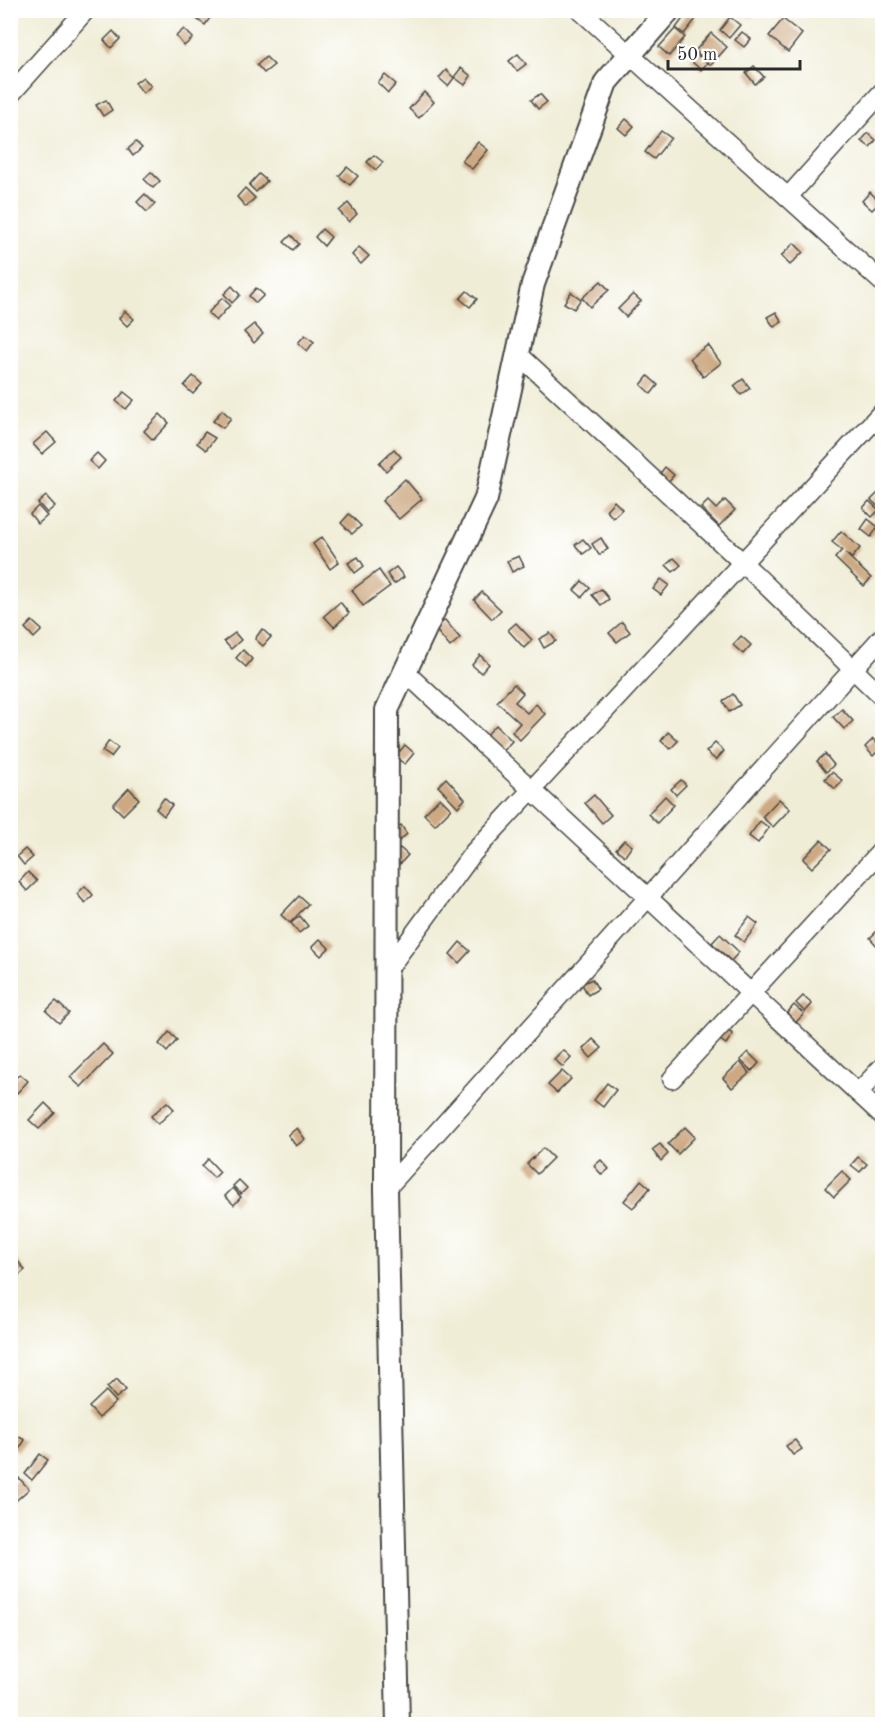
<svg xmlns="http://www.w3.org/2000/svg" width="893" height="1735" viewBox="0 0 893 1735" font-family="'Old Standard TT',serif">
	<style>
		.building { fill: #cda982 }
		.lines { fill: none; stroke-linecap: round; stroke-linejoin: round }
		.minor-casing { stroke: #494845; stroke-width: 21 }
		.tertiary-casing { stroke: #494845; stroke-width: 26 }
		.minor { stroke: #fff; stroke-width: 18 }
		.tertiary { stroke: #fff; stroke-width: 22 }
	</style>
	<rect width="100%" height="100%" fill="#fff"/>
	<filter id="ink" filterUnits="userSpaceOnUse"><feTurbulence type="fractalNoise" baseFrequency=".0167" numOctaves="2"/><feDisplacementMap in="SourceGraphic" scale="12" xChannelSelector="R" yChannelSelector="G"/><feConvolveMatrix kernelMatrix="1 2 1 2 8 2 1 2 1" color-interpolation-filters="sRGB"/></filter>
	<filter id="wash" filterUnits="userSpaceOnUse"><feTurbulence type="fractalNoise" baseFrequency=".008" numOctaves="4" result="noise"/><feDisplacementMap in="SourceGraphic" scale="24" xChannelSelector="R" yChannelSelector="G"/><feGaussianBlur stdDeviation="1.35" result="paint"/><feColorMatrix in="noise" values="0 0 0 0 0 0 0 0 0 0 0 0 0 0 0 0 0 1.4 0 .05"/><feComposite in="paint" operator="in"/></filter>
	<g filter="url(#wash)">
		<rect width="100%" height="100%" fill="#f0edd7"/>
		<g id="blocks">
			<g class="building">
				<polygon points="198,10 206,10 212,15 205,25 194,17"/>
				<polygon points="740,10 756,10 750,18"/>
				<polygon points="687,13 696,19 684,34 676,28"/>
				<polygon points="730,17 740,25 729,38 720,30"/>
				<polygon points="783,19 802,34 788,52 769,36"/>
				<polygon points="184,29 193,38 184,46 176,36"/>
				<polygon points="675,29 685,37 669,56 659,47"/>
				<polygon points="113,31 120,39 111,48 104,40"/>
				<polygon points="742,32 751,39 744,47 735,40"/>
				<polygon points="711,33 727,47 711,65 695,51"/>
				<polygon points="518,54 526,64 517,71 509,61"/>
				<polygon points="696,54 707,63 701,70 690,60"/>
				<polygon points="266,57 274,65 264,73 257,65"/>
				<polygon points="754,66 764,77 755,84 746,73"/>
				<polygon points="461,68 471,76 465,85 454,77"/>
				<polygon points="446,70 454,78 448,86 439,78"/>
				<polygon points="385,75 396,84 388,93 378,83"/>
				<polygon points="143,77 151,86 143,93 135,83"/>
				<polygon points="424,92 434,102 419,118 409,109"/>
				<polygon points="540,94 547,102 538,109 531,100"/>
				<polygon points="106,100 112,110 103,116 96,105"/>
				<polygon points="626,119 634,126 626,135 618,128"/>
				<polygon points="661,131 671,138 654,159 645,152"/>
				<polygon points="868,133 876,140 870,147 861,141"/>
				<polygon points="136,142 142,148 133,156 128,149"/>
				<polygon points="478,142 488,150 472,169 462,161"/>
				<polygon points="374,155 383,162 376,170 367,162"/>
				<polygon points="347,167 358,176 350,185 339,176"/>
				<polygon points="151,172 160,181 153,188 144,179"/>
				<polygon points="259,174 267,181 256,192 249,185"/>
				<polygon points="245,188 255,198 246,207 237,197"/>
				<polygon points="870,192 880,202 872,210 862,201"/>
				<polygon points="145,194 155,204 147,212 137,202"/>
				<polygon points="348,203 357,214 349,222 339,211"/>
				<polygon points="322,229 331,237 324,246 315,237"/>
				<polygon points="291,235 299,244 293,250 284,242"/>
				<polygon points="794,243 803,252 790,265 781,256"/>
				<polygon points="359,247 369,256 361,264 352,255"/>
				<polygon points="601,281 609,290 590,307 582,298"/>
				<polygon points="232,286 240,295 232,303 224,294"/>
				<polygon points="256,288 264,295 256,303 249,296"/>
				<polygon points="467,291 477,299 470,307 460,299"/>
				<polygon points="571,292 581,299 574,309 564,303"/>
				<polygon points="633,294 641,301 626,317 618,309"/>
				<polygon points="222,298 230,305 216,321 208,313"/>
				<polygon points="125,311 134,319 127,326 119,318"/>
				<polygon points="776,312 782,322 774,327 767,317"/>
				<polygon points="254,324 263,334 254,343 244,332"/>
				<polygon points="305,335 314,342 307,351 298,343"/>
				<polygon points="708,345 721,363 703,377 690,358"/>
				<polygon points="193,376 202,384 193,394 184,386"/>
				<polygon points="648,376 658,385 651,394 641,385"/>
				<polygon points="743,379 750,388 741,395 734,386"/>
				<polygon points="124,392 134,400 126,409 116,401"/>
				<polygon points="222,410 231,418 223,428 213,421"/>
				<polygon points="160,414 169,423 153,440 144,431"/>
				<polygon points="47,432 56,442 42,454 33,444"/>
				<polygon points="205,432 215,438 206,450 197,443"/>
				<polygon points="394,449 401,457 386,471 379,463"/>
				<polygon points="97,453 105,461 98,469 89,461"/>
				<polygon points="665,467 674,475 667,483 658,476"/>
				<polygon points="405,479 422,499 399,519 382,501"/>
				<polygon points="882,489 882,507 881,509 871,500"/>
				<polygon points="46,496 55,506 47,513 38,503"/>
				<polygon points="725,500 735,510 719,526 701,508 708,501 716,509"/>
				<polygon points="614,501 622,509 613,518 606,510"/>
				<polygon points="869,501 879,510 872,517 863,508"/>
				<polygon points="38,506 47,516 38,524 30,514"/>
				<polygon points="349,514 361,526 352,534 341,523"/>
				<polygon points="868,519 878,527 871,537 861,529"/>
				<polygon points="841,531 860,548 852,558 845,553 871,578 864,586 835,558 842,550 832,542"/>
				<polygon points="322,537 339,562 330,569 313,544"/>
				<polygon points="601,538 608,549 599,555 592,544"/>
				<polygon points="583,539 591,548 583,554 575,545"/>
				<polygon points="519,556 524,566 512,572 507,561"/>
				<polygon points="358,557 364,566 355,573 348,563"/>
				<polygon points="674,558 681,565 673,572 666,565"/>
				<polygon points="396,567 404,577 394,584 387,574"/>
				<polygon points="379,570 390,586 363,606 352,590"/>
				<polygon points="661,579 669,585 661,595 653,589"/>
				<polygon points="582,581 590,588 582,597 574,590"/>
				<polygon points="601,589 609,599 601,605 592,595"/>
				<polygon points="482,592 501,610 492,619 474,600"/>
				<polygon points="340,602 349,613 334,627 324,616"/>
				<polygon points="445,620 460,638 450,647 435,629"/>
				<polygon points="32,621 42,630 34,638 25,628"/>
				<polygon points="622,622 630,632 617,642 609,633"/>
				<polygon points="516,623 532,640 524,648 508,630"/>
				<polygon points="262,629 271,637 263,646 255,639"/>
				<polygon points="235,633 241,640 231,649 224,641"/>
				<polygon points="550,633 556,641 544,648 539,639"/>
				<polygon points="741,636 751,645 743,654 733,645"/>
				<polygon points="243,650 252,659 246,667 236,658"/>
				<polygon points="480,655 489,664 481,673 472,665"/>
				<polygon points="514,684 523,693 515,702 527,713 536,704 545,714 520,740 512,732 520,723 497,702"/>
				<polygon points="733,694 740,705 729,712 723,701"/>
				<polygon points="842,709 853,721 844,729 833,717"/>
				<polygon points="496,725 512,741 498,756 481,741"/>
				<polygon points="668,732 678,741 670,749 661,741"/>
				<polygon points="873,739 881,748 873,756 865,747"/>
				<polygon points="109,741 118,748 111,757 102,751"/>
				<polygon points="715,743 724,751 716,760 706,752"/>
				<polygon points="405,745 414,753 405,764 395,757"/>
				<polygon points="825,754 834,765 826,772 817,761"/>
				<polygon points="832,772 843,781 835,789 825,779"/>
				<polygon points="446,778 465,799 458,807 438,786"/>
				<polygon points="681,780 686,785 676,795 671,789"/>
				<polygon points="129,788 139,799 123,815 113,805"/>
				<polygon points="594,795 611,815 602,823 585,803"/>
				<polygon points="665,796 674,805 657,823 648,814"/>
				<polygon points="164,798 172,805 164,816 156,809"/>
				<polygon points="440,798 451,809 435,825 424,814"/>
				<polygon points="779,799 790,809 773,827 762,817"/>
				<polygon points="760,821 769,828 758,843 749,836"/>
				<polygon points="401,825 407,834 399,841 392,832"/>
				<polygon points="624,840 632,846 625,856 616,849"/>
				<polygon points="821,840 831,849 812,868 803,859"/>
				<polygon points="400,848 408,855 400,864 392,857"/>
				<polygon points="25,849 33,857 24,865 17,856"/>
				<polygon points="28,872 37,881 27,891 19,882"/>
				<polygon points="85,886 93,895 85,903 77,894"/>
				<polygon points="299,896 308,904 290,923 281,915"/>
				<polygon points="300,916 308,926 299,933 291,923"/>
				<polygon points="749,917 758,924 744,942 735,935"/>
				<polygon points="880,928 882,931 882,945 879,948 870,938"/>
				<polygon points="720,934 739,952 731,961 712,943"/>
				<polygon points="320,939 329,948 321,956 312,947"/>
				<polygon points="460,942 470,951 459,963 450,954"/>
				<polygon points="592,979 598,989 588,995 582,984"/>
				<polygon points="803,996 812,1004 805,1012 796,1003"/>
				<polygon points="56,1001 69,1013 59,1023 46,1011"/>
				<polygon points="794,1005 804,1014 796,1022 787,1013"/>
				<polygon points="723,1028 733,1034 726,1044 717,1038"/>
				<polygon points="169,1032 177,1040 167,1052 159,1044"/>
				<polygon points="593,1039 602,1048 591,1058 583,1049"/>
				<polygon points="103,1044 113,1054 81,1087 70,1077"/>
				<polygon points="563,1050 571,1057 563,1067 554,1059"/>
				<polygon points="748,1052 759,1063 752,1071 740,1060"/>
				<polygon points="740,1062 750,1073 732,1088 723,1078"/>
				<polygon points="562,1071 571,1079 557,1093 548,1085"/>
				<polygon points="20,1074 28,1081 17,1093 10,1087 10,1083"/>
				<polygon points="607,1083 616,1090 603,1107 594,1100"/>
				<polygon points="167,1102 174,1109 158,1124 151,1116"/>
				<polygon points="45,1103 55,1113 39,1129 29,1120"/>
				<polygon points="685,1127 695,1137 678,1154 668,1144"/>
				<polygon points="297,1128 305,1139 296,1146 288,1135"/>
				<polygon points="660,1144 668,1154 661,1161 652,1150"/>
				<polygon points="543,1148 553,1158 537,1174 527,1164"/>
				<polygon points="858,1157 867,1164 860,1172 851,1165"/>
				<polygon points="208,1159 220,1172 214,1178 202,1166"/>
				<polygon points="601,1160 609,1169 602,1175 594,1166"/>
				<polygon points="842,1171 851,1180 834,1197 825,1188"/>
				<polygon points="239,1180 247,1188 241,1194 233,1186"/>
				<polygon points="641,1180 650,1188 633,1208 624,1201"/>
				<polygon points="233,1188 241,1197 234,1205 225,1196"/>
				<polygon points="16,1259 25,1270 17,1277 10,1270 10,1264"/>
				<polygon points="117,1379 126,1390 116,1398 107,1387"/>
				<polygon points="106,1391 116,1402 99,1418 89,1407"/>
				<polygon points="14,1434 25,1440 18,1451 10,1447 10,1440"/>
				<polygon points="795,1440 802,1449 793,1455 786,1446"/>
				<polygon points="40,1454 48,1460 32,1480 25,1474"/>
				<polygon points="19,1478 29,1489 10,1506 10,1492 13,1490 10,1487"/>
			</g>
		</g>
	</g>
	<g filter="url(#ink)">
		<use href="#blocks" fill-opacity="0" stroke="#494845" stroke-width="1.5"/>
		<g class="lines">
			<g class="minor-casing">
				<g id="minor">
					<polyline points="580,10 882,282"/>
					<polyline points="10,95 86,10"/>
					<polyline points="788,197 882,92"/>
					<polyline points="517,353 743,563 882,697"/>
					<polyline points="405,672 882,1115"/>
					<polyline points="386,972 473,853 882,412"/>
					<polyline points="672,1079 882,850"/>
					<polyline points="858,1093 882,1067"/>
					<polyline points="386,1189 882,637"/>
				</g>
			</g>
			<g class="tertiary-casing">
				<polyline id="tertiary" points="398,1724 386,1189 387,710 486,499 533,284 606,82 669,10"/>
			</g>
			<use href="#minor" class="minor"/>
			<use href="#tertiary" class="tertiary"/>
		</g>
	</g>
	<rect width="893" height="1735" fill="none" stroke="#fff" stroke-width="36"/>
	<path d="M668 60v9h132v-9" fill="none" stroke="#2b2b2b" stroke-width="3"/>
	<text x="677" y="60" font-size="18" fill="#2b2b2b" stroke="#ffffff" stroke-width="4.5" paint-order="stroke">50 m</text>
</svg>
